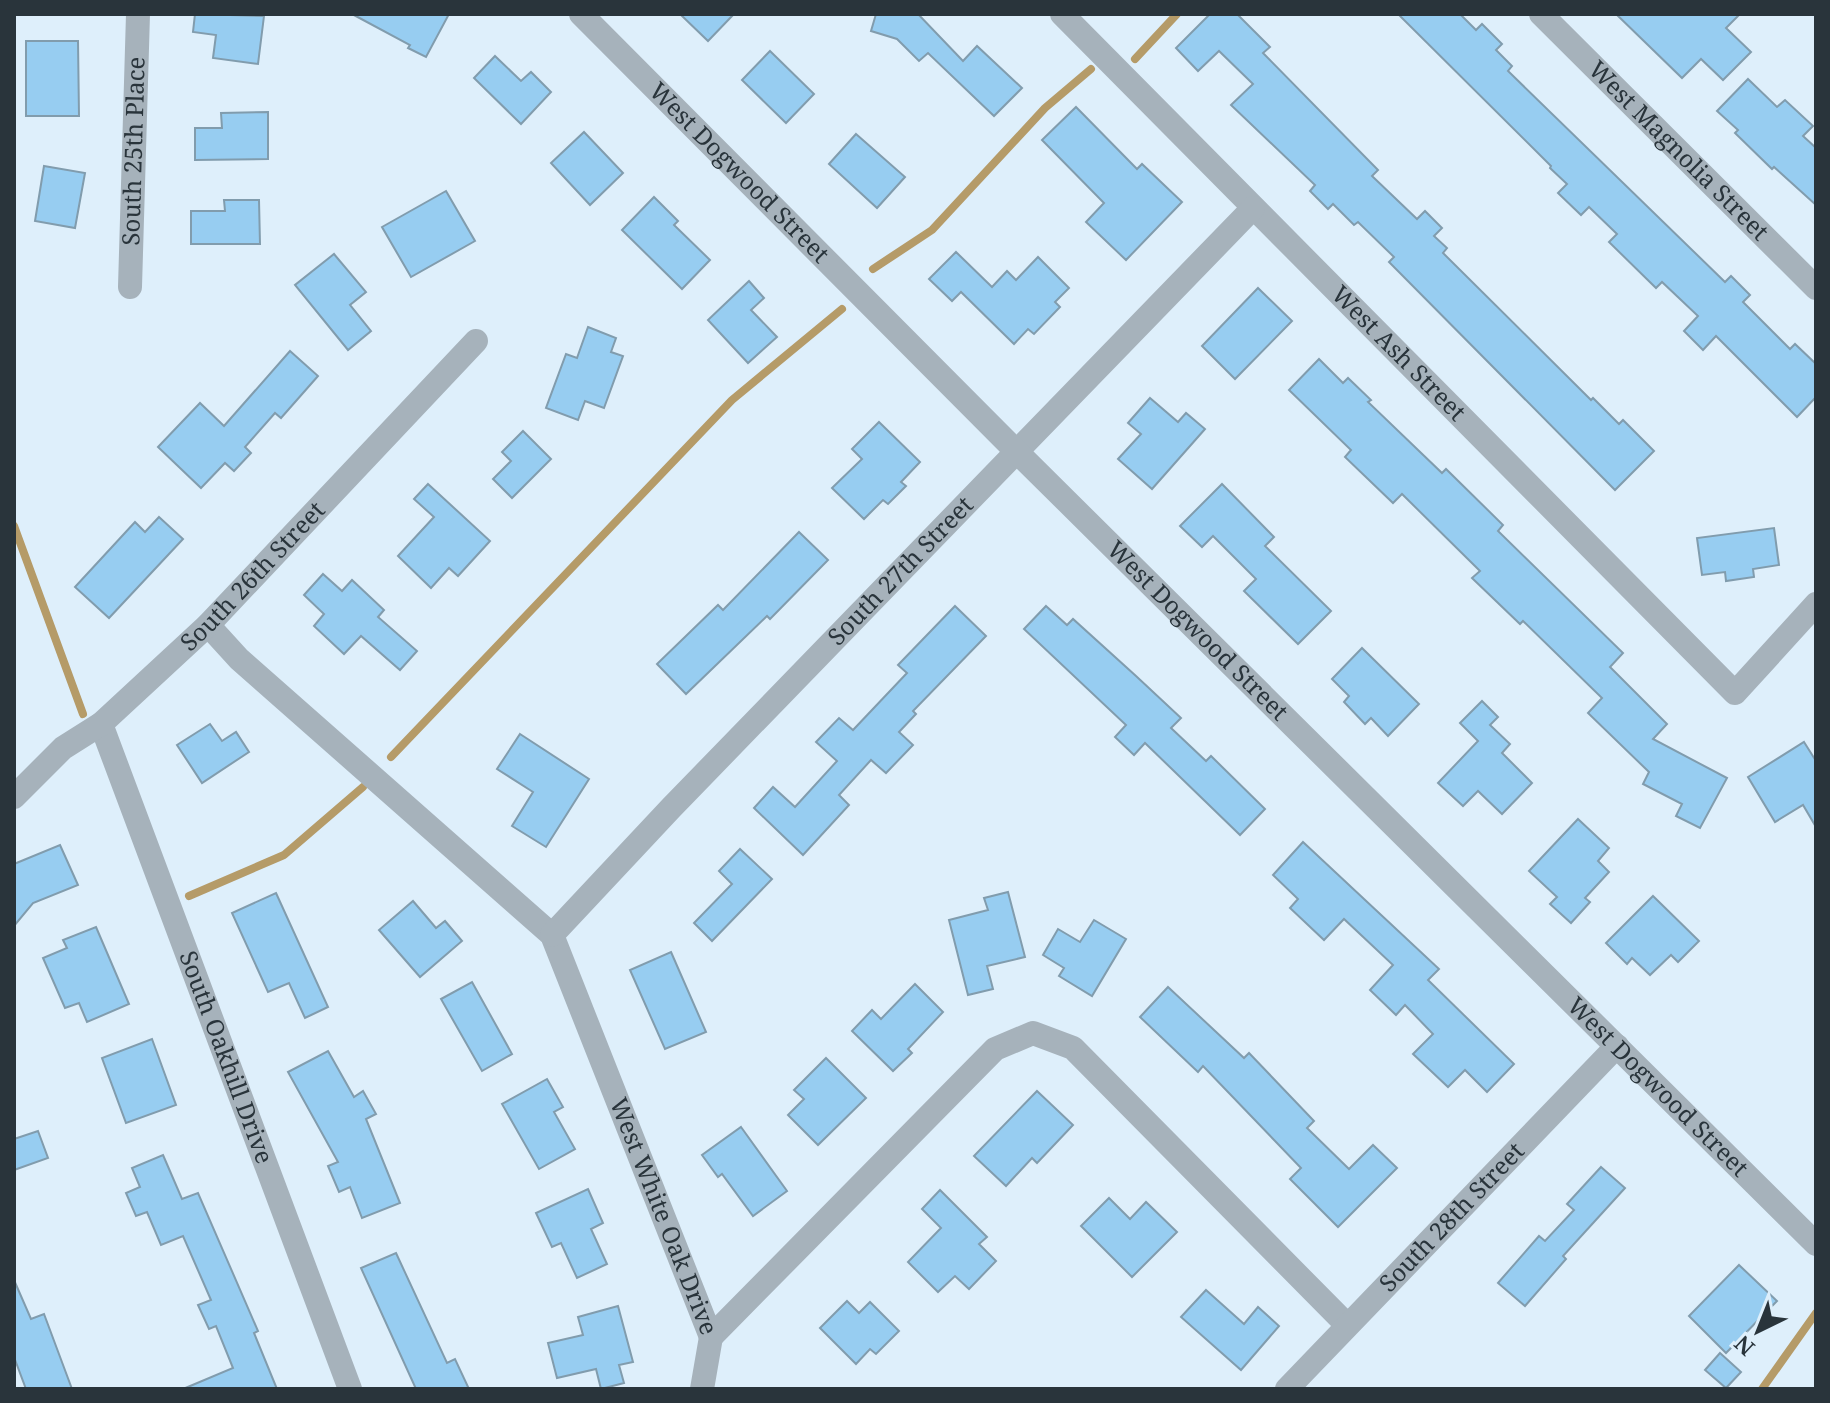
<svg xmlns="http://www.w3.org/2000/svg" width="1830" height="1403" viewBox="0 0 1830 1403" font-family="'Noto Serif',serif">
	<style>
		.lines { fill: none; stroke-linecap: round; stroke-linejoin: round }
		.stream { stroke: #b59b68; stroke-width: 8 }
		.building { fill: #97cdf1; stroke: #819cad; stroke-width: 2 }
		.minor { stroke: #a6b2bb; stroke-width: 24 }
		.tertiary { stroke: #a6b2bb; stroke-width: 24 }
		.labels { text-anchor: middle; stroke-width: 7; stroke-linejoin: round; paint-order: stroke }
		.street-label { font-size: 24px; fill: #29343b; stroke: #deeffb }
	</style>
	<rect width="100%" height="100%" fill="#deeffb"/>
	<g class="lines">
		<g class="stream">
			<polyline points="1135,59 1177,14"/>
			<polyline points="873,269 932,230 1045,108 1091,69"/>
			<polyline points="14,526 83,714"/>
			<polyline points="391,757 732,400 842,309"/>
			<polyline points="189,896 284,855 363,787"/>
			<polyline points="1762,1389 1816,1313"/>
		</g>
	</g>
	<g class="building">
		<polygon points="195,14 264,16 258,64 213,58 216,35 193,32"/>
		<polygon points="352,14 449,14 426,57 408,48 410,45"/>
		<polygon points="680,14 734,14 708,41"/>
		<polygon points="876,14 918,14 963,61 977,46 1022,88 994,116 928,53 919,61 897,39 871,31"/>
		<polygon points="1210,14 1237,14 1270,47 1263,53 1378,170 1372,176 1417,219 1425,211 1442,228 1434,236 1447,248 1443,253 1591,400 1593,398 1619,424 1623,420 1654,451 1615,490 1389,262 1394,257 1358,222 1354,225 1333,204 1328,209 1310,191 1315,185 1231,105 1253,84 1219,51 1198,71 1176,48"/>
		<polygon points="1398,14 1460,14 1476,30 1482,24 1502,44 1496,50 1512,66 1508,71 1725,282 1731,276 1750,295 1743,302 1790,349 1795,344 1816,364 1816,397 1797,417 1716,336 1703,350 1684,331 1698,316 1662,282 1656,288 1609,242 1617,234 1589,207 1581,215 1558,193 1567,184 1550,168 1551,166"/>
		<polygon points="1616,14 1740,14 1726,28 1751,52 1723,80 1701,59 1682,78"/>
		<polygon points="26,41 78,41 79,116 26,116"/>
		<polygon points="770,51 814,94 786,123 742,80"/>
		<polygon points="495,56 521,81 531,72 551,92 521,124 474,78"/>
		<polygon points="1748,79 1777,107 1785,100 1813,126 1803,136 1816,148 1816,205 1774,167 1772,169 1735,133 1738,130 1717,111"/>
		<polygon points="1076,107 1137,169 1142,164 1182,202 1126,260 1086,222 1104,203 1042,140"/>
		<polygon points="268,112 268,159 195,160 195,128 222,128 221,113"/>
		<polygon points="584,132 623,173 590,205 551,163"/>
		<polygon points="856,134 905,177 877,208 829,164"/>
		<polygon points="44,166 85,173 75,228 35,221"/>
		<polygon points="446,191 475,241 411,277 382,227"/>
		<polygon points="654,197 678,221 674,225 710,260 682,289 622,230"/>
		<polygon points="224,200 259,200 260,244 191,244 191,211 225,211"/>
		<polygon points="956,252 992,287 1007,271 1016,280 1038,257 1069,288 1055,302 1060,307 1034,334 1028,329 1014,344 961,292 952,301 929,279"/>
		<polygon points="334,254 366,292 350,305 371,331 348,350 295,285"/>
		<polygon points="749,281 764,298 751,310 777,337 748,363 708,320"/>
		<polygon points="1258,288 1292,321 1235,379 1202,346"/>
		<polygon points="588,327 616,338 611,352 623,356 604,408 585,401 578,420 546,408 566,354 577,358"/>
		<polygon points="290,351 318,376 281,418 275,413 245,447 251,453 234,471 225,463 201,488 158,447 200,403 224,426"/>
		<polygon points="1319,359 1343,383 1348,378 1371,400 1368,402 1442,473 1446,469 1503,525 1498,531 1623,653 1610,667 1667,724 1653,739 1727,778 1700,828 1676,816 1682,804 1643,784 1649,772 1588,713 1602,698 1523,621 1520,624 1472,578 1480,571 1402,494 1393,503 1345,457 1351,450 1289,390"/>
		<polygon points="1150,398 1178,422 1186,413 1205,429 1152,489 1118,459 1141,434 1128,423"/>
		<polygon points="879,422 920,462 901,482 906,486 888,504 883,500 864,519 832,488 862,459 852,449"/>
		<polygon points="523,431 551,459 512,498 493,479 511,461 502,452"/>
		<polygon points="428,484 490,541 458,576 449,568 431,588 398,556 434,517 414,499"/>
		<polygon points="1222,484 1274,537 1265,546 1331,611 1298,644 1244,591 1256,579 1213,536 1202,547 1180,526"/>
		<polygon points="159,517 183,539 109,618 75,587 135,522 145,532"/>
		<polygon points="1774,528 1779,565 1753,569 1754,577 1726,581 1725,572 1702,575 1697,538"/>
		<polygon points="799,532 828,560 770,619 767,616 686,694 657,664 718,605 723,610"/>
		<polygon points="323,574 342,591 352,580 384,610 378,617 417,651 400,670 361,636 344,654 314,626 324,614 304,595"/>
		<polygon points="955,606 986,636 913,711 916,714 899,732 913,745 886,773 871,760 839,795 849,805 803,855 754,808 773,787 795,807 837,761 816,742 839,718 853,730 907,673 898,665"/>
		<polygon points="1046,606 1067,625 1073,619 1136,676 1181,718 1171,728 1206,761 1211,756 1265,809 1240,835 1145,743 1134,755 1115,737 1126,725 1024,629"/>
		<polygon points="1362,648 1419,704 1388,736 1371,718 1365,724 1344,702 1349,696 1332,679"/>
		<polygon points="1482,701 1498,717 1490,725 1510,744 1502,753 1532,783 1502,814 1478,791 1463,806 1438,783 1478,741 1460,723"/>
		<polygon points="210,724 222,741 236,732 249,752 202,783 177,745"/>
		<polygon points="520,734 589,779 546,847 512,826 533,792 497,769"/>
		<polygon points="1804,742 1816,761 1816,827 1803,805 1775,822 1748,777"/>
		<polygon points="1578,819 1609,848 1598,861 1609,872 1585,898 1590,902 1571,923 1550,904 1557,897 1529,871"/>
		<polygon points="1303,842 1439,969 1428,980 1514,1064 1487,1092 1465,1070 1448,1087 1413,1054 1433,1034 1405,1005 1396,1015 1370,990 1393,965 1344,919 1324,940 1290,908 1298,899 1273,875"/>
		<polygon points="60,845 78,885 33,903 14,926 14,864"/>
		<polygon points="740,849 772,879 712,941 694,923 732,884 719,871"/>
		<polygon points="1008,892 1025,957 987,966 993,989 968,995 949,920 988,910 984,898"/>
		<polygon points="276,893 328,1007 305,1018 289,983 268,992 232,913"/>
		<polygon points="1653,896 1699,941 1678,962 1671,955 1650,975 1632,958 1627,964 1606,943"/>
		<polygon points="413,901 436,928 445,921 462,941 420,977 379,930"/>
		<polygon points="1094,920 1126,939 1092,996 1059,976 1064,968 1043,955 1058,929 1080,942"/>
		<polygon points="96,927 129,1004 87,1022 79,1003 65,1008 43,958 67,948 63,940"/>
		<polygon points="671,952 706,1032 665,1049 630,970"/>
		<polygon points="472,982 512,1054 482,1071 441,999"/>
		<polygon points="915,984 943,1012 908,1049 912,1053 893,1071 852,1031 872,1010 881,1019"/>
		<polygon points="1168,987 1244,1058 1249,1053 1314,1121 1307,1128 1349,1169 1373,1145 1397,1168 1338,1227 1290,1179 1301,1168 1203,1066 1198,1072 1140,1017"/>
		<polygon points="152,1039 176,1105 126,1123 102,1058"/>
		<polygon points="328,1051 354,1097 363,1091 376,1114 366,1119 400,1203 362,1218 350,1187 339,1192 328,1166 338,1162 288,1072"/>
		<polygon points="826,1058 866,1098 818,1145 788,1115 804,1099 794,1090"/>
		<polygon points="547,1079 563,1107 554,1112 575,1149 539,1169 502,1104"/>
		<polygon points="1037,1091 1073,1125 1037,1163 1032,1158 1006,1186 974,1156"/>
		<polygon points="741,1127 787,1191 753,1216 722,1174 718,1177 702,1155"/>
		<polygon points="38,1131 48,1158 14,1170 14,1139"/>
		<polygon points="163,1155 182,1199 198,1193 258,1331 254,1333 277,1389 183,1389 233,1368 216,1326 209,1329 198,1305 211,1300 183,1236 161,1245 147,1212 136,1216 126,1193 140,1187 132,1168"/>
		<polygon points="1601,1167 1625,1188 1563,1256 1566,1259 1525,1306 1498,1283 1539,1236 1545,1241 1574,1210 1567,1204"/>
		<polygon points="588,1189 603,1223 591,1229 607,1264 577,1278 561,1243 552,1247 536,1213"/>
		<polygon points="940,1190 987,1237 979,1244 996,1261 969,1289 955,1276 938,1292 908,1262 941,1228 922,1209"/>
		<polygon points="1109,1198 1130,1219 1146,1202 1177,1232 1132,1277 1081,1226"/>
		<polygon points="396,1253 447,1363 455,1359 469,1389 416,1389 361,1268"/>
		<polygon points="1739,1265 1777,1301 1726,1353 1689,1316"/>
		<polygon points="14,1280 31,1319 44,1314 72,1389 26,1389 14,1357"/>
		<polygon points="1206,1290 1244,1324 1258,1307 1279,1326 1241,1370 1181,1317"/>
		<polygon points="847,1301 859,1313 870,1302 899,1331 876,1354 870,1349 856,1364 820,1328"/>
		<polygon points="618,1306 633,1362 619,1365 624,1383 601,1389 596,1369 557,1378 548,1343 583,1335 578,1317"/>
		<polygon points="1720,1353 1741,1372 1726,1388 1705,1370"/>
	</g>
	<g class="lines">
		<g class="minor">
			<path id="s1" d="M1062 14 1735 693 1816 604"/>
			<path id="s2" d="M1541 14 1816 288"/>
			<path id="s3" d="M130 287 138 14"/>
			<path id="s4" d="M208 625 239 659 552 935 711 1337 995 1049 1033 1033 1073 1048 1347 1325"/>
			<path id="s5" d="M101 724 350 1389"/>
			<path id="s6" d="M14 797 63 748 101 724 208 625 476 341"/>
			<path id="s7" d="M552 935 671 808 1253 208"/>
			<polyline points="702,1389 711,1337"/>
		</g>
		<g class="tertiary">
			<path id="s8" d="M581 14 1017 452 1816 1244"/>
			<path id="s9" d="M1287 1389 1617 1046"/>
		</g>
	</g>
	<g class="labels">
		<g class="street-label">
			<text dy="8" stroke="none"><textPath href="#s3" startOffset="136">South 25th Place</textPath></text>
			<text dy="8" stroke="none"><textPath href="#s2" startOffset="194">West Magnolia Street</textPath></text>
			<text dy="8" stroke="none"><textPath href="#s8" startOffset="224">West Dogwood Street</textPath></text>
			<text dy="8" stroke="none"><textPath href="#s1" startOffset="478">West Ash Street</textPath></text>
			<text dy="8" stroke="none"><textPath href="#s7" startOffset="504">South 27th Street</textPath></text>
			<text dy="8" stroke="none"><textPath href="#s6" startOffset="326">South 26th Street</textPath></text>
			<text dy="8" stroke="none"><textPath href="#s8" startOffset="872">West Dogwood Street</textPath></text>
			<text dy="8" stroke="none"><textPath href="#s5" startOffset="356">South Oakhill Drive</textPath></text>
			<text dy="8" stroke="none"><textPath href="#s8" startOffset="1520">West Dogwood Street</textPath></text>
			<text dy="8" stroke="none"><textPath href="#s4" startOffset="766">West White Oak Drive</textPath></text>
			<text dy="8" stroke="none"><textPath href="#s9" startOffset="238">South 28th Street</textPath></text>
		</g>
	</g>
	<rect width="1830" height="1403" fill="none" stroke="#29343b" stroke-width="32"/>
	<g transform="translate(1758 1331) rotate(223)" stroke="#deeffb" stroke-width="6" paint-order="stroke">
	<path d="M0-6L14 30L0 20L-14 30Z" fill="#29343b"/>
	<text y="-12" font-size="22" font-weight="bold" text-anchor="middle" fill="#29343b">N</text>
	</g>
</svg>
